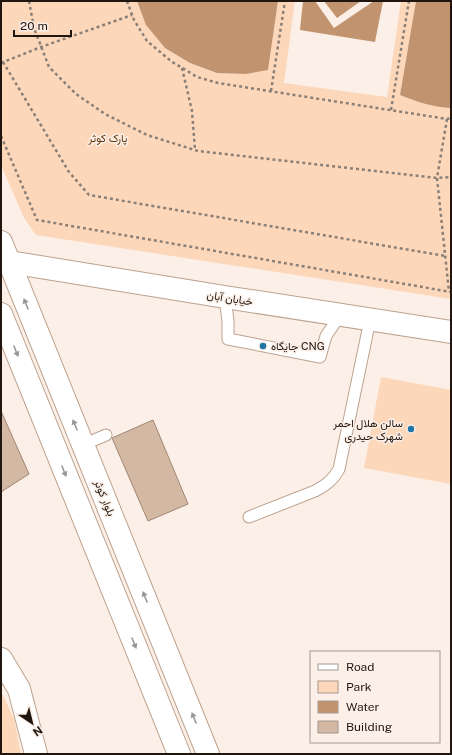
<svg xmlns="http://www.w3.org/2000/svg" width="452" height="755" viewBox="0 0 452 755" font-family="'Public Sans',Vazirmatn,sans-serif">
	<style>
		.green { fill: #fdd7ba }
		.water { fill: #c1936f }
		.building { fill: #d3b8a4; stroke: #a08673 }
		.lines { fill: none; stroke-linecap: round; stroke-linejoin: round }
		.lane-casing { stroke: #bda28e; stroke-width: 13 }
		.street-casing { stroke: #bda28e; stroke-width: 24 }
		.secondary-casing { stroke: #bda28e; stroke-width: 24 }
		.path { stroke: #8b8078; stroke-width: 2.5; stroke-dasharray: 3 3; stroke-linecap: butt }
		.lane { stroke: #fff; stroke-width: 11 }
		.street { stroke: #fff; stroke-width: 22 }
		.secondary { stroke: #fff; stroke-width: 22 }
		.oneway { fill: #9b9693 }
		.poi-dot { fill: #2076a6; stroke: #fbefe7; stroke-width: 1.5 }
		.labels { text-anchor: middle; stroke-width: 3; stroke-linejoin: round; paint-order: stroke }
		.park-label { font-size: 11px; fill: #623509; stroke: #fbefe7 }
		.street-label { font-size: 11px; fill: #20160f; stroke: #fbefe7 }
		.poi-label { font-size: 11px; fill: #20160f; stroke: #fbefe7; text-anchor: start }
	</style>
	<rect width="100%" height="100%" fill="#fbefe7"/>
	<g class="green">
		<path d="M1 1H137L146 25 165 48 190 63 217 73 246 74 268 70 278 1H295L284 83 387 97 401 1H416L400 95C417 102 432 107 451 108V299L36 235 24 218 1 165Z"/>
		<polygon points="381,377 451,390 451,484 364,468"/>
		<polygon points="1,691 14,719 21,754 1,754"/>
	</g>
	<g class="water">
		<polygon points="137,1 278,1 268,70 246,74 217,73 190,63 165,48 146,25"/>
		<polygon points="303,1 315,1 334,28 374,1 383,1 375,42 300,30"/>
		<polygon points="324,1 361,1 337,18"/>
		<path d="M416 1H451V108C432 107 417 102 400 95Z"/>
	</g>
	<g class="building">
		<polygon points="1,411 29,474 1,492"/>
		<polygon points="153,420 188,504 148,521 112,438"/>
	</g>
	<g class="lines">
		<g class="lane-casing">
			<g id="lane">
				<polyline points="225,297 228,321 228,339 320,357 326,336 340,315"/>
				<polyline points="83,445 106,435"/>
				<path d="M249 517 315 491C326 485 333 480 339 469L370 320"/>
			</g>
		</g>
		<g class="street-casing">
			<polyline id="street" points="1,659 19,689 36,754"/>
		</g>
		<g class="secondary-casing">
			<g id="secondary">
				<polyline points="1,242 208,754"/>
				<polyline points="1,262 9,262 225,297 451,332"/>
				<polyline points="1,314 179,754"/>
			</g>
		</g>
		<g class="path">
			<polyline points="29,1 34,28 49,67 76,94 105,114 147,135 198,151 437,178 451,177"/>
			<polyline points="127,1 134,20 147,41 172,62 181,67 197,77 218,83 447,119 451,118"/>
			<polyline points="3,62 69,172 89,195 445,256"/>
			<polyline points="1,63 41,47 132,15"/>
			<polyline points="182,68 192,111 195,150"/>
			<polyline points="271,91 285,1"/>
			<polyline points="391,110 409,1"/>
			<polyline points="447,119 437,178 449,292"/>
			<polyline points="1,136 37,220 451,292"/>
		</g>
		<use href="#lane" class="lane"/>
		<use href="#street" class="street"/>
		<use href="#secondary" class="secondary"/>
	</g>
	<defs><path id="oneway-solid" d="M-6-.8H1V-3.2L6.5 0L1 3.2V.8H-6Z"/></defs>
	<g class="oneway">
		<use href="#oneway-solid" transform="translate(26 304) rotate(-112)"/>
		<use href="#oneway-solid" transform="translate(16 351) rotate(68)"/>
		<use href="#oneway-solid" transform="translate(75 425) rotate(-112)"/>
		<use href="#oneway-solid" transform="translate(64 471) rotate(68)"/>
		<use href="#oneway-solid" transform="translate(145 597) rotate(-112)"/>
		<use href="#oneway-solid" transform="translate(134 643) rotate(68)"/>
		<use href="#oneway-solid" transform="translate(194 718) rotate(-112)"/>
	</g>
	<g class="poi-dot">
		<circle cx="263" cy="346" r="4"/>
		<circle cx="411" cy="429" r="4"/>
	</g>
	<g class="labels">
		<g class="park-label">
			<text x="108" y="142">پارک کوثر</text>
		</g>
		<g class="street-label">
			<text transform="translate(230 298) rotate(9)" y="4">خیابان آبان</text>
			<text transform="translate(105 498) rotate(68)" y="4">بلوار کوثر</text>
		</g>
		<g class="poi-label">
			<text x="271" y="350">جایگاه CNG</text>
			<text x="403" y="427" text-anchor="end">سالن هلال احمر<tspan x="403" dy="13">شهرک حیدری</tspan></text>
		</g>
	</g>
	<rect width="452" height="755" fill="none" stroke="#20160f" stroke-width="4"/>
	<rect x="310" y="651" width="130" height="92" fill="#fbefe7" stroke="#a39891"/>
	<rect x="318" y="664" width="20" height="6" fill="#ffffff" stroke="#a39891"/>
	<text x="346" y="671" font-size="12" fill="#20160f">Road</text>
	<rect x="318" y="681" width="20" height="12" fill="#fdd7ba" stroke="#a39891"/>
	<text x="346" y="691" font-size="12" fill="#20160f">Park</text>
	<rect x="318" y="701" width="20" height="12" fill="#c1936f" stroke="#a39891"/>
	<text x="346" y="711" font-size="12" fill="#20160f">Water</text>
	<rect x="318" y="721" width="20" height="12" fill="#d3b8a4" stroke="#a39891"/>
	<text x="346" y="731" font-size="12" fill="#20160f">Building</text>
	<g transform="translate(32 723) rotate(145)" stroke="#fbefe7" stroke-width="3" paint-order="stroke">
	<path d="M0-3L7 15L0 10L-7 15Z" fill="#20160f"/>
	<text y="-6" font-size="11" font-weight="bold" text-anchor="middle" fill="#20160f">N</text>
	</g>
	<path d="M14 30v6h57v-6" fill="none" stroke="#20160f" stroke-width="2"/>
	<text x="20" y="30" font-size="12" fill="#20160f" stroke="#fbefe7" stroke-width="3" paint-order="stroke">20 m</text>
</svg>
